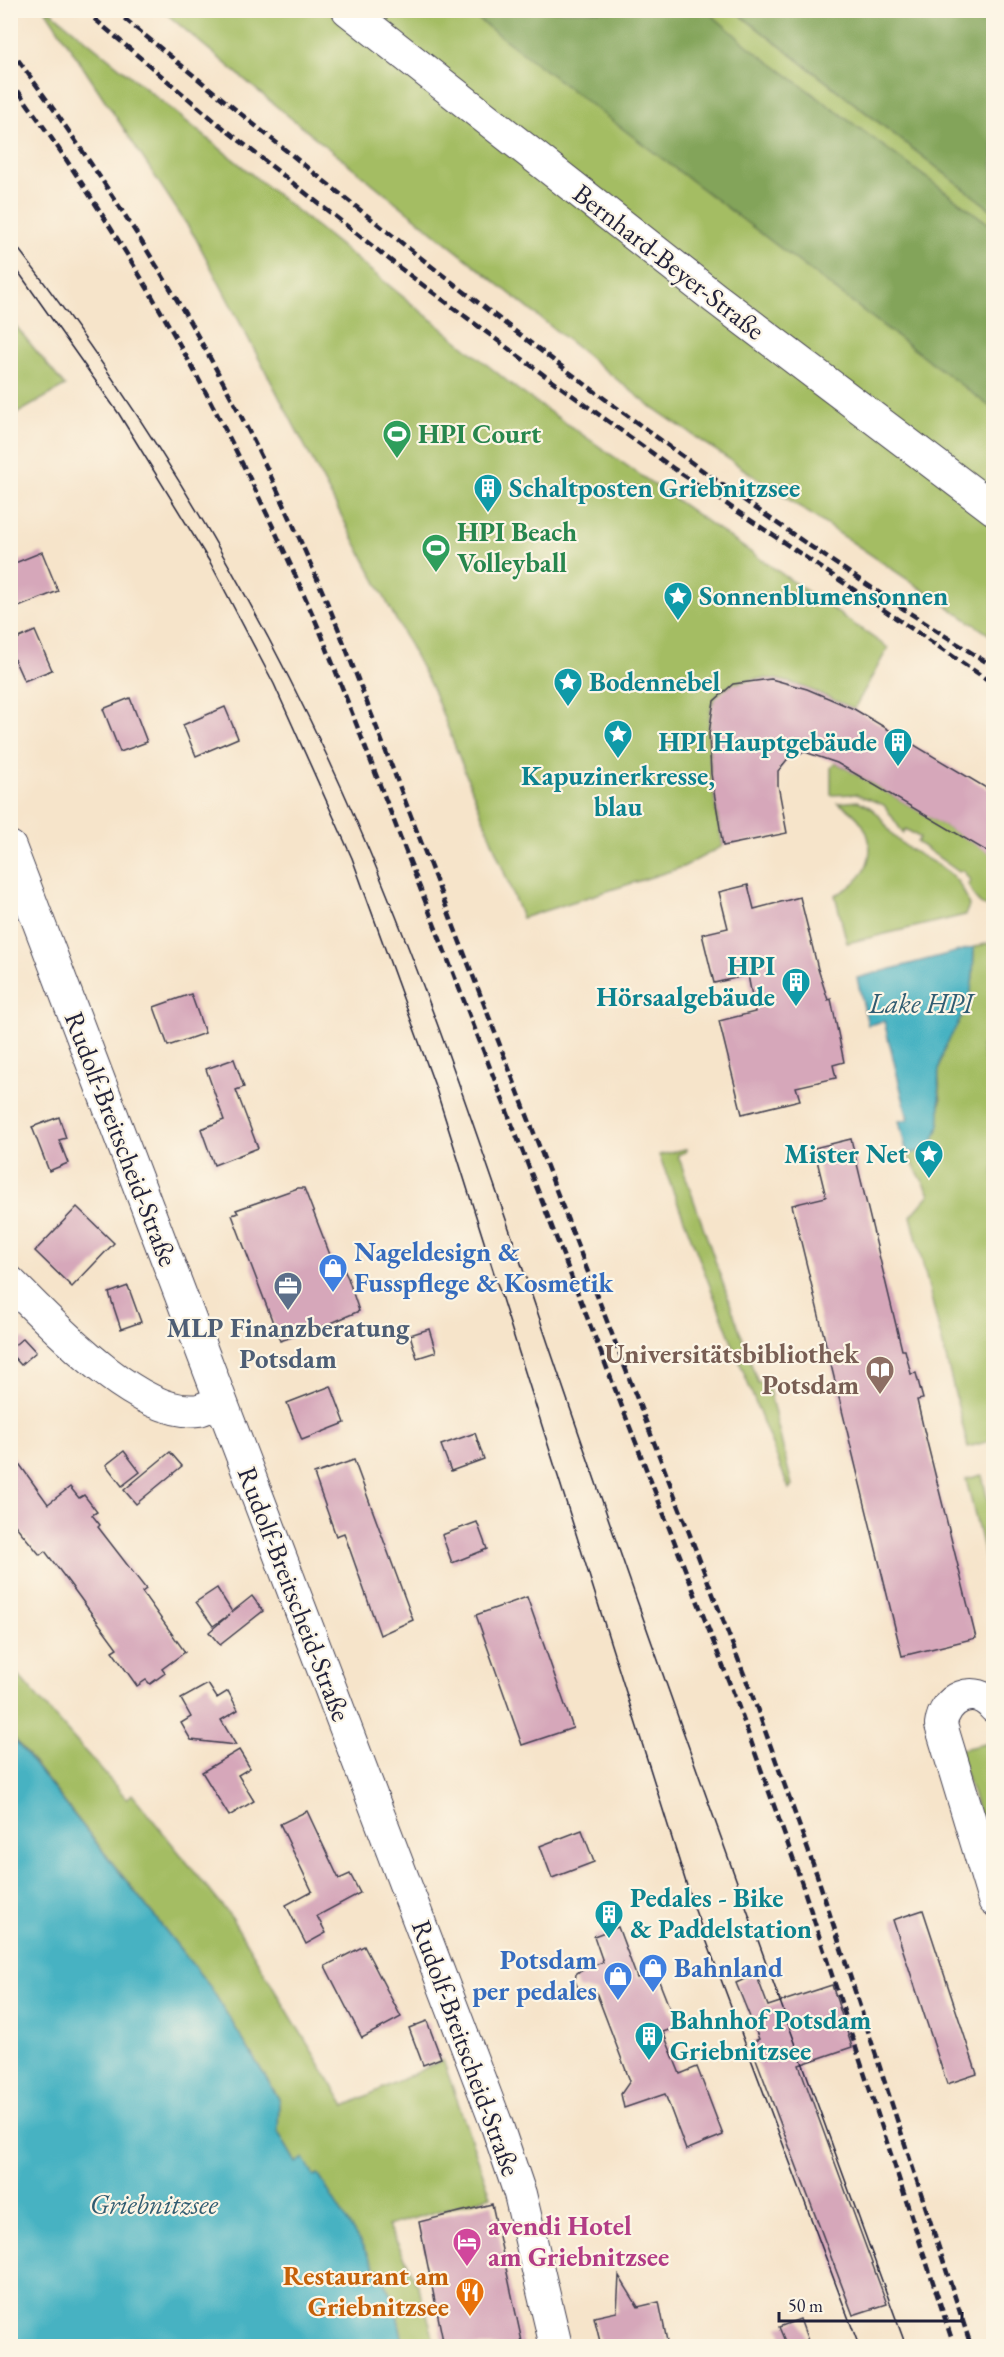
<svg xmlns="http://www.w3.org/2000/svg" width="1004" height="2357" viewBox="0 0 1004 2357" font-family="'EB Garamond',serif">
	<style>
		.green { fill: #a4bd64; stroke: #637050; stroke-width: 1.5 }
		.forest { fill: #83a45a; stroke: #52634a; stroke-width: 1.5 }
		.water { fill: #46b2c2; stroke: #346a7e; stroke-width: 1.5 }
		.building { fill: #d6a7ba }
		.lines { fill: none; stroke-linecap: round; stroke-linejoin: round }
		.minor-casing { stroke: #423f50; stroke-width: 34 }
		.minor { stroke: #fff; stroke-width: 32 }
		.tram { stroke: #22223b; stroke-width: 1.5 }
		.rail { stroke: #22223b; stroke-width: 4.5; stroke-dasharray: 9 4.5; stroke-linecap: butt }
		.labels { text-anchor: middle; stroke-width: 4.5; stroke-linejoin: round; paint-order: stroke }
		.street-label { font-size: 27px; fill: #22223b; stroke: #fcf5e5 }
		.leisure-label { font-size: 27px; font-weight: bold; fill: #27864d; stroke: #fcf5e5; text-anchor: start }
		.culture-label { font-size: 27px; font-weight: bold; fill: #0d838f; stroke: #fcf5e5; text-anchor: start }
		.shop-label { font-size: 27px; font-weight: bold; fill: #366cbe; stroke: #fcf5e5; text-anchor: start }
		.service-label { font-size: 27px; font-weight: bold; fill: #4e5e75; stroke: #fcf5e5 }
		.education-label { font-size: 27px; font-weight: bold; fill: #785e54; stroke: #fcf5e5; text-anchor: end }
		.hotel-label { font-size: 27px; font-weight: bold; fill: #b23c85; stroke: #fcf5e5; text-anchor: start }
		.food-label { font-size: 27px; font-weight: bold; fill: #c56008; stroke: #fcf5e5; text-anchor: end }
		.water-label { font-size: 28px; font-style: italic; fill: #305c71; stroke: #fcf5e5 }
	</style>
	<rect width="100%" height="100%" fill="#fcf5e5"/>
	<filter id="ink" filterUnits="userSpaceOnUse"><feTurbulence type="fractalNoise" baseFrequency=".0167" numOctaves="2"/><feDisplacementMap in="SourceGraphic" scale="12" xChannelSelector="R" yChannelSelector="G"/><feConvolveMatrix kernelMatrix="1 2 1 2 8 2 1 2 1" color-interpolation-filters="sRGB"/></filter>
	<filter id="wash" filterUnits="userSpaceOnUse"><feTurbulence type="fractalNoise" baseFrequency=".008" numOctaves="4" result="noise"/><feDisplacementMap in="SourceGraphic" scale="24" xChannelSelector="R" yChannelSelector="G"/><feGaussianBlur stdDeviation="1.35" result="paint"/><feColorMatrix in="noise" values="0 0 0 0 0 0 0 0 0 0 0 0 0 0 0 0 0 1.4 0 .05"/><feComposite in="paint" operator="in"/></filter>
	<g filter="url(#wash)">
		<rect width="100%" height="100%" fill="#f6e4ca"/>
		<g class="green">
			<path d="M46 11H50L517 389 888 648 854 709C828 698 800 682 772 679 753 677 724 683 714 700 700 725 717 817 723 846L683 867 522 918 433 690 195 237Z"/>
			<polygon points="163,11 735,11 993,211 993,637 650,406 282,111"/>
			<polygon points="10,319 65,386 11,417 10,417"/>
			<path d="M837 763 989 852 993 851V907C978 909 974 896 968 884L971 882 963 870 959 872 917 842 920 838 906 829 903 833 884 805 856 794 831 795V767Z"/>
			<path d="M858 801C886 813 880 825 900 842 927 864 959 865 969 906L965 915 847 943 835 895C880 876 882 826 838 803Z"/>
			<polygon points="993,942 993,1043 981,1046 994,1098 993,1440 968,1447 911,1216 930,1194 907,1154 925,1150 941,1101 938,1072 945,1043 966,1007 973,979 974,947"/>
			<polygon points="686,1149 686,1152 678,1155 758,1383 767,1381 792,1485 789,1489 659,1155"/>
			<polygon points="982,1475 993,1523 993,1590 966,1479"/>
			<path d="M10 1666 127 1799 132 1794 231 1917 345 2106 443 2060 491 2196 387 2226C411 2263 426 2303 435 2346H404L393 2296 318 2175 314 2177 296 2163 278 2132 279 2099 211 1988 11 1734Z"/>
			<polygon points="993,1742 993,1857 958,1750"/>
		</g>
		<g class="forest">
			<polygon points="467,11 707,11 748,46 993,227 993,409"/>
			<polygon points="735,11 993,11 993,211"/>
		</g>
		<g class="water">
			<path d="M974 947C973 967 974 988 966 1007 957 1030 941 1045 939 1071 936 1095 946 1116 934 1139 928 1151 918 1152 907 1154L899 1121 908 1119 884 1021 868 1025 857 978Z"/>
			<polygon points="10,1734 211,1988 279,2099 278,2132 296,2163 304,2158 314,2176 318,2174 393,2296 404,2346 11,2346"/>
		</g>
		<g id="blocks">
			<g class="building">
				<polygon points="42,552 58,591 16,608 10,594 10,565"/>
				<polygon points="35,631 52,670 24,681 10,650 10,642"/>
				<polygon points="771,679 807,689 854,709 993,792 993,855 837,763 805,752 790,756 778,771 778,785 787,833 723,846 711,774 709,733 714,701 733,684"/>
				<polygon points="130,698 147,742 120,752 103,709"/>
				<polygon points="225,707 238,738 196,756 183,725"/>
				<polygon points="748,885 754,909 800,897 818,969 828,1000 831,999 844,1062 833,1065 836,1078 796,1087 800,1100 742,1114 719,1021 755,1012 748,975 714,983 702,934 728,928 719,892"/>
				<polygon points="191,994 205,1033 168,1046 154,1007"/>
				<polygon points="234,1059 244,1087 236,1090 258,1148 214,1165 201,1129 224,1120 206,1069"/>
				<polygon points="59,1117 66,1138 59,1140 68,1163 49,1171 32,1127"/>
				<polygon points="851,1139 902,1350 905,1350 911,1374 916,1373 923,1399 917,1400 923,1426 976,1638 902,1656 792,1205 826,1197 814,1148"/>
				<polygon points="298,1188 304,1188 334,1265 340,1262 348,1278 359,1311 322,1327 280,1341 232,1215 238,1213 236,1210"/>
				<polygon points="77,1207 114,1243 72,1287 35,1251"/>
				<polygon points="128,1286 141,1322 121,1329 109,1293"/>
				<polygon points="429,1329 436,1352 417,1358 410,1335"/>
				<polygon points="23,1338 36,1352 21,1365 10,1353 10,1349"/>
				<polygon points="331,1386 345,1423 302,1440 287,1403"/>
				<polygon points="475,1433 484,1459 451,1471 441,1445"/>
				<polygon points="10,1451 48,1504 70,1487 79,1498 84,1495 97,1512 92,1515 100,1525 98,1527 146,1589 142,1592 185,1652 162,1669 165,1673 150,1684 146,1680 137,1686 112,1651 117,1648 70,1584 45,1551 40,1555 10,1519"/>
				<polygon points="124,1451 140,1472 122,1486 106,1465"/>
				<polygon points="170,1452 182,1466 136,1504 124,1490"/>
				<polygon points="354,1460 413,1620 380,1635 344,1533 336,1536 314,1474"/>
				<polygon points="477,1522 487,1549 452,1563 442,1535"/>
				<polygon points="217,1588 232,1612 252,1596 263,1611 220,1645 209,1632 230,1614 213,1626 196,1602"/>
				<polygon points="527,1597 573,1728 522,1745 476,1615"/>
				<polygon points="208,1684 217,1698 228,1691 238,1710 221,1720 236,1745 191,1740 181,1723 191,1717 181,1699"/>
				<polygon points="239,1750 250,1768 238,1775 254,1801 229,1816 202,1772"/>
				<polygon points="307,1811 339,1879 350,1874 360,1893 317,1916 326,1933 306,1944 286,1905 312,1891 280,1824"/>
				<polygon points="582,1830 594,1862 552,1878 540,1846"/>
				<polygon points="923,1910 977,2074 947,2084 893,1920"/>
				<polygon points="618,1927 637,1978 655,1971 677,2027 663,2032 680,2074 697,2067 723,2135 686,2150 665,2094 624,2108 621,2094 630,2081 596,1992 578,1988 575,1981 576,1974 581,1970 603,1962 594,1936"/>
				<polygon points="364,1946 401,2017 362,2038 325,1966"/>
				<polygon points="756,1974 768,2006 832,1985 852,2047 799,2065 887,2304 853,2315 750,2043 759,2039 736,1983"/>
				<polygon points="427,2021 441,2058 423,2065 409,2028"/>
				<polygon points="492,2204 523,2346 444,2346 419,2222"/>
				<polygon points="619,2276 638,2307 659,2302 668,2346 601,2346 594,2317 617,2312"/>
				<polygon points="800,2319 810,2346 787,2346 779,2327"/>
			</g>
		</g>
	</g>
	<g filter="url(#ink)">
		<use href="#blocks" fill-opacity="0" stroke="#423f50" stroke-width="1.5"/>
		<g class="lines">
			<g class="minor-casing">
				<g id="minor">
					<polyline points="348,10 715,298 994,509"/>
					<polyline points="10,847 496,2123 520,2194 556,2346"/>
					<path d="M10 1282C49 1321 139 1419 199 1410 206 1408 214 1404 220 1401"/>
					<path d="M994 1707C975 1683 944 1698 941 1725L994 1900"/>
				</g>
			</g>
			<use href="#minor" class="minor"/>
			<g class="tram">
				<path d="M10 238C136 399 243 576 329 760 433 984 505 1222 586 1454 689 1753 797 2050 906 2346"/>
				<polyline points="10,260 119,414 211,564 274,684 352,858 435,1086 693,1905 859,2346"/>
			</g>
			<g class="rail">
				<polyline points="84,10 216,122 400,268 544,375 673,468 994,684"/>
				<path d="M114 10C397 243 683 472 994 667"/>
				<path d="M10 49C92 160 167 275 231 397 271 472 305 550 338 628L754 1700 817 1875 971 2346"/>
				<path d="M10 80C138 254 237 438 322 636L738 1705 801 1881 954 2346"/>
			</g>
		</g>
	</g>
	<defs>
		<g id="stadium-pin" transform="scale(1.5)"><path d="M0 17L-7.5 6A9.5 9.5 0 1 1 7.5 6Z" fill="#2e9e5b" stroke="#fcf5e5"/><path d="M0-5a6.5 5 0 1 0 0 10a6.5 5 0 1 0 0-10ZM-3.5-1.8h7v3.6h-7Z" fill="#fff"/></g>
		<g id="building-pin" transform="scale(1.5)"><path d="M0 17L-7.5 6A9.5 9.5 0 1 1 7.5 6Z" fill="#0f9aa8" stroke="#fcf5e5"/><path d="M-4-6H4V6H1V3H-1V6H-4ZM-2.5-4.3h1.7v1.8h-1.7ZM.8-4.3h1.7v1.8H.8ZM-2.5-1h1.7V.8h-1.7ZM.8-1h1.7V.8H.8Z" fill="#fff"/></g>
		<g id="sight-pin" transform="scale(1.5)"><path d="M0 17L-7.5 6A9.5 9.5 0 1 1 7.5 6Z" fill="#0f9aa8" stroke="#fcf5e5"/><path d="M0-6L1.8-2.2L6-1.7L2.9 1.2L3.7 5.4L0 3.3L-3.7 5.4L-2.9 1.2L-6-1.7L-1.8-2.2Z" fill="#fff"/></g>
		<g id="shop-pin" transform="scale(1.5)"><path d="M0 17L-7.5 6A9.5 9.5 0 1 1 7.5 6Z" fill="#3f7fe0" stroke="#fcf5e5"/><path d="M-5-2.5h2.3a2.7 3.5 0 0 1 5.4 0H5L5.5 6h-11ZM-1.5-2.5h3a1.5 2.3 0 0 0-3 0Z" fill="#fff"/></g>
		<g id="office-pin" transform="scale(1.5)"><path d="M0 17L-7.5 6A9.5 9.5 0 1 1 7.5 6Z" fill="#5c6f8a" stroke="#fcf5e5"/><path d="M-6-3h4V-5.5h4V-3h4V5H-6ZM-1-4.5V-3h2v-1.5ZM-6 0V1H6V0Z" fill="#fff"/></g>
		<g id="library-pin" transform="scale(1.5)"><path d="M0 17L-7.5 6A9.5 9.5 0 1 1 7.5 6Z" fill="#8d6e63" stroke="#fcf5e5"/><path d="M-6-4Q-3-5.5-.7-3.5V5Q-3 3-6 4ZM6-4Q3-5.5 .7-3.5V5Q3 3 6 4Z" fill="#fff"/></g>
		<g id="hotel-pin" transform="scale(1.5)"><path d="M0 17L-7.5 6A9.5 9.5 0 1 1 7.5 6Z" fill="#d1479c" stroke="#fcf5e5"/><path d="M-6-4.5h1.5V1H6V5H4.5V3h-9V5H-6ZM-4 0a1.8 1.8 0 1 1 3.6 0ZM.5 0V-2.5h3Q6-2.5 6 0Z" fill="#fff"/></g>
		<g id="restaurant-pin" transform="scale(1.5)"><path d="M0 17L-7.5 6A9.5 9.5 0 1 1 7.5 6Z" fill="#e8710a" stroke="#fcf5e5"/><path d="M-5-6h1v4h1v-4h1v4h1v-4h1v5L-1.5 .5V6h-2V.5L-5-1ZM5-6V6H3V1.5H1.5Q1.5-4 5-6Z" fill="#fff"/></g>
	</defs>
	<g fill-rule="evenodd">
		<use href="#stadium-pin" x="397" y="434"/>
		<use href="#building-pin" x="488" y="488"/>
		<use href="#stadium-pin" x="436" y="548"/>
		<use href="#sight-pin" x="678" y="596"/>
		<use href="#sight-pin" x="568" y="682"/>
		<use href="#sight-pin" x="618" y="734"/>
		<use href="#building-pin" x="898" y="742"/>
		<use href="#building-pin" x="796" y="982"/>
		<use href="#sight-pin" x="929" y="1154"/>
		<use href="#shop-pin" x="333" y="1268"/>
		<use href="#office-pin" x="288" y="1286"/>
		<use href="#library-pin" x="880" y="1370"/>
		<use href="#building-pin" x="609" y="1914"/>
		<use href="#shop-pin" x="653" y="1968"/>
		<use href="#shop-pin" x="618" y="1976"/>
		<use href="#building-pin" x="649" y="2036"/>
		<use href="#hotel-pin" x="467" y="2242"/>
		<use href="#restaurant-pin" x="470" y="2292"/>
	</g>
	<g class="labels">
		<g class="street-label">
			<text transform="translate(669 262) rotate(38)" y="9">Bernhard-Beyer-Straße</text>
			<text transform="translate(121 1139) rotate(69)" y="9">Rudolf-Breitscheid-Straße</text>
			<text transform="translate(294 1594) rotate(69)" y="9">Rudolf-Breitscheid-Straße</text>
			<text transform="translate(466 2048) rotate(70)" y="9">Rudolf-Breitscheid-Straße</text>
		</g>
		<g class="leisure-label">
			<text x="418" y="443">HPI Court</text>
			<text x="457" y="541">HPI Beach<tspan x="457" dy="31">Volleyball</tspan></text>
		</g>
		<g class="culture-label">
			<text x="509" y="497">Schaltposten Griebnitzsee</text>
			<text x="699" y="605">Sonnenblumensonnen</text>
			<text x="589" y="691">Bodennebel</text>
			<text x="877" y="751" text-anchor="end">HPI Hauptgebäude</text>
			<text x="618" y="785" text-anchor="middle">Kapuzinerkresse,<tspan x="618" dy="31">blau</tspan></text>
			<text x="775" y="975" text-anchor="end">HPI<tspan x="775" dy="31">Hörsaalgebäude</tspan></text>
			<text x="908" y="1163" text-anchor="end">Mister Net</text>
			<text x="630" y="1907">Pedales - Bike<tspan x="630" dy="31">&amp; Paddelstation</tspan></text>
			<text x="670" y="2029">Bahnhof Potsdam<tspan x="670" dy="31">Griebnitzsee</tspan></text>
		</g>
		<g class="shop-label">
			<text x="354" y="1261">Nageldesign &amp;<tspan x="354" dy="31">Fusspflege &amp; Kosmetik</tspan></text>
			<text x="597" y="1969" text-anchor="end">Potsdam<tspan x="597" dy="31">per pedales</tspan></text>
			<text x="674" y="1977">Bahnland</text>
		</g>
		<g class="service-label">
			<text x="288" y="1337">MLP Finanzberatung<tspan x="288" dy="31">Potsdam</tspan></text>
		</g>
		<g class="education-label">
			<text x="859" y="1363">Universitätsbibliothek<tspan x="859" dy="31">Potsdam</tspan></text>
		</g>
		<g class="hotel-label">
			<text x="488" y="2235">avendi Hotel<tspan x="488" dy="31">am Griebnitzsee</tspan></text>
		</g>
		<g class="food-label">
			<text x="449" y="2285">Restaurant am<tspan x="449" dy="31">Griebnitzsee</tspan></text>
		</g>
		<g class="water-label">
			<text x="921" y="1013">Lake HPI</text>
			<text x="154" y="2214">Griebnitzsee</text>
		</g>
	</g>
	<rect width="1004" height="2357" fill="none" stroke="#fcf5e5" stroke-width="36"/>
	<path d="M779 2312v9h183v-9" fill="none" stroke="#22223b" stroke-width="3"/>
	<text x="788" y="2312" font-size="18" fill="#22223b" stroke="#fcf5e5" stroke-width="4.5" paint-order="stroke">50 m</text>
</svg>
